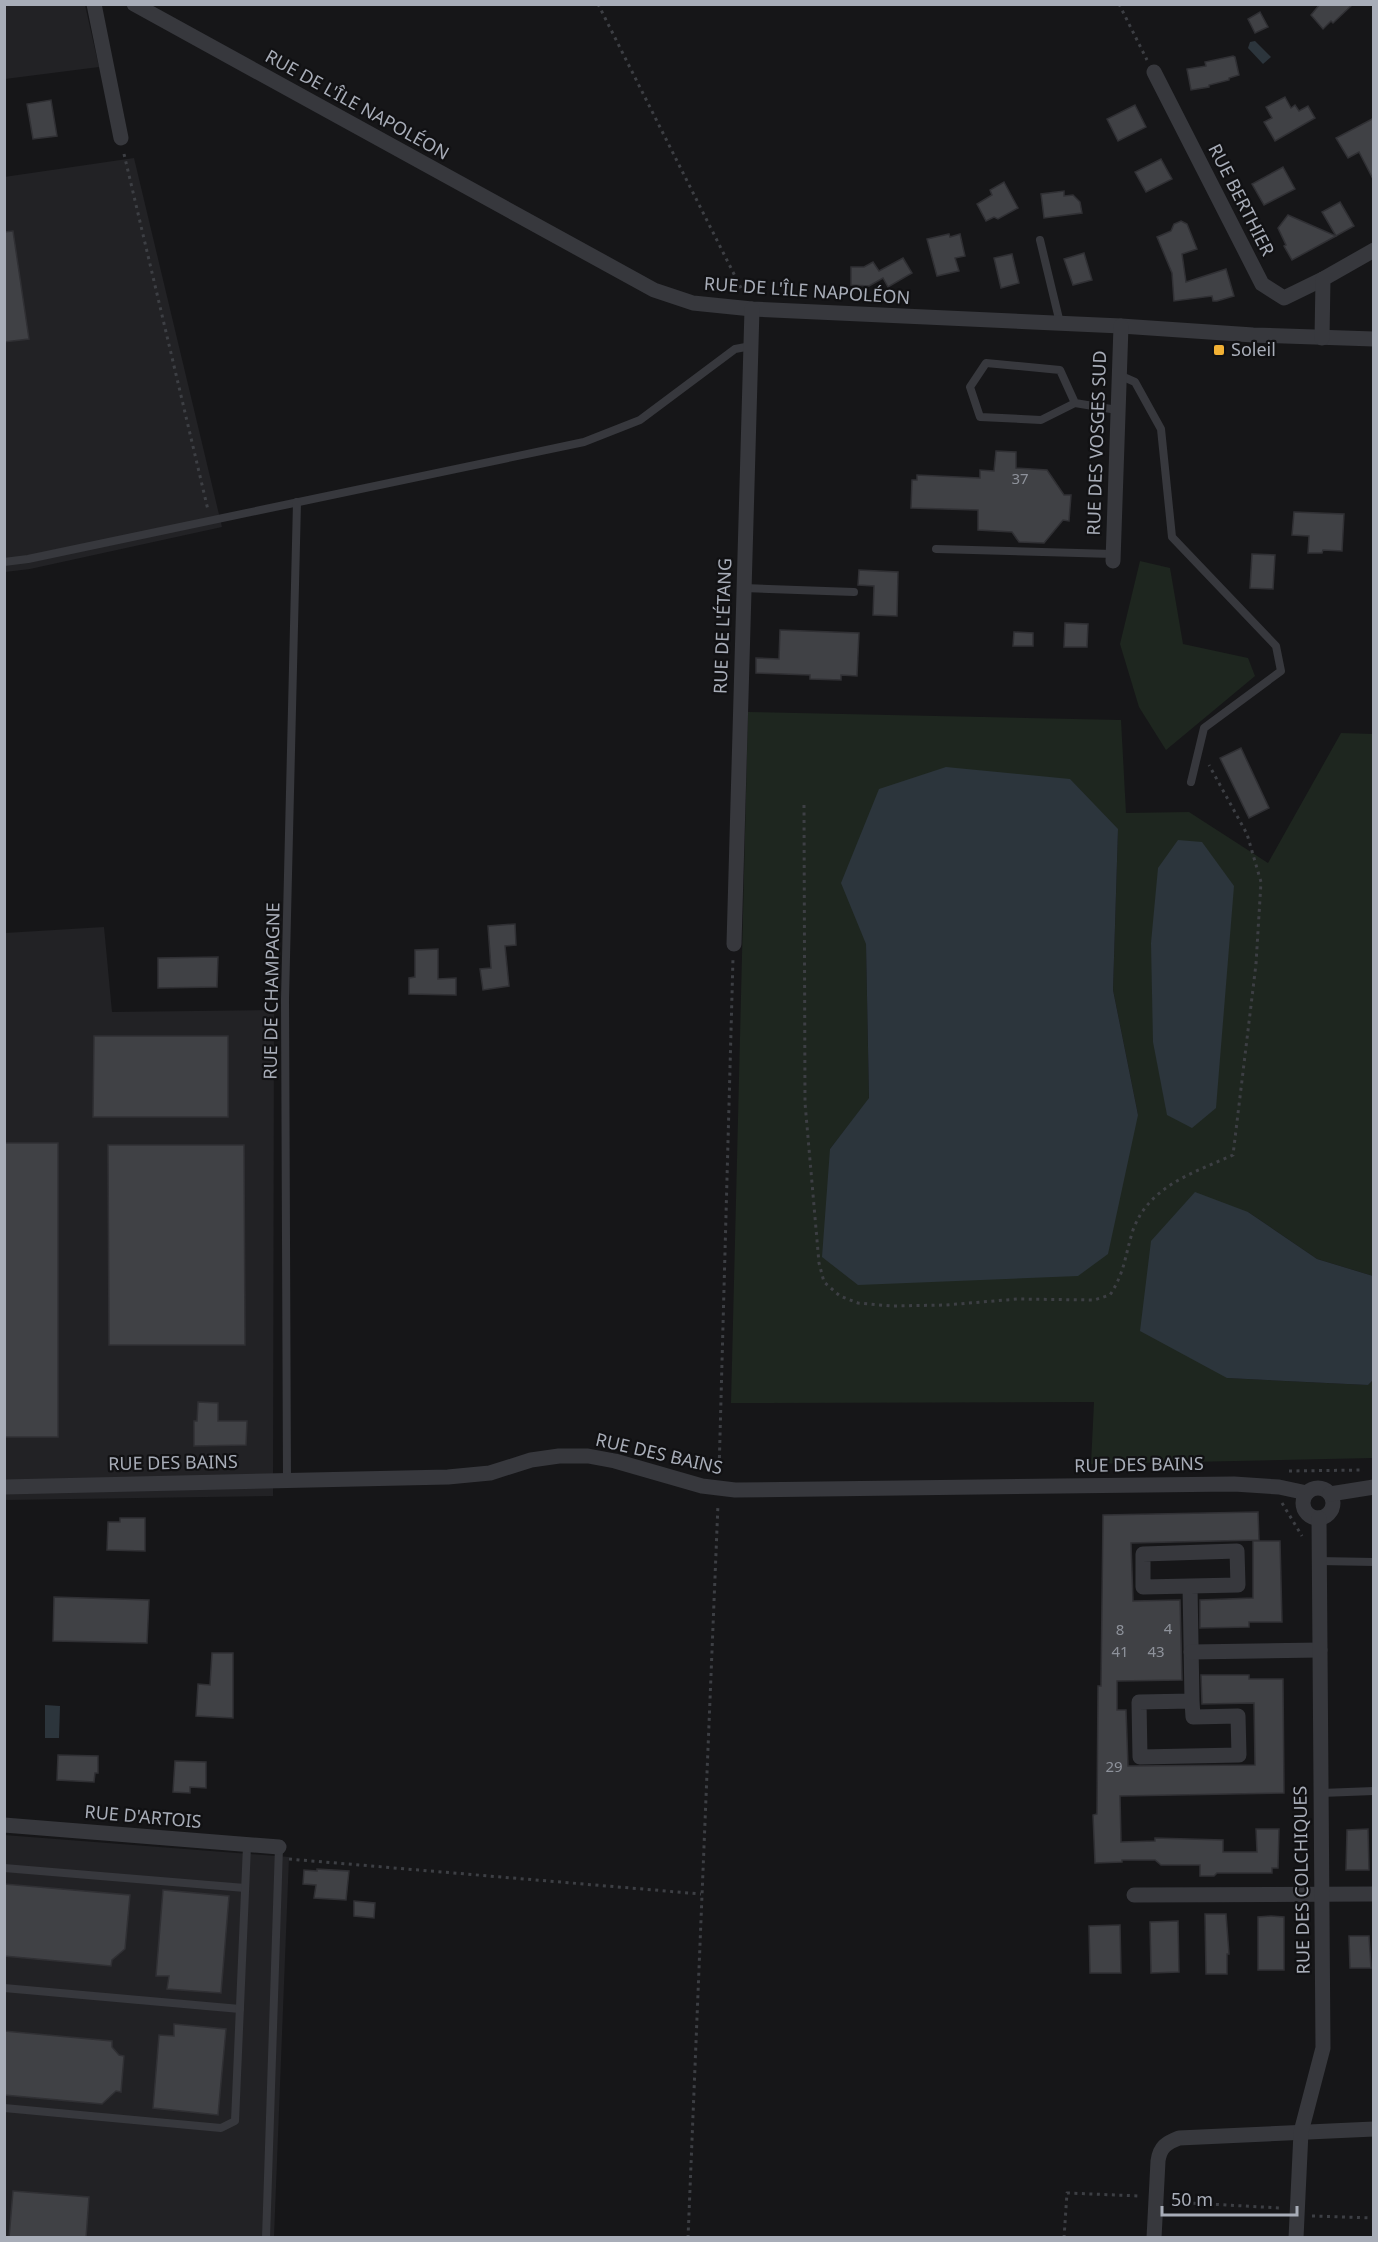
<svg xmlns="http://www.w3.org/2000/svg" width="1378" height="2242" viewBox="0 0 1378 2242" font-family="'Noto Sans',sans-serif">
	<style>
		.built { fill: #222225 }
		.green { fill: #1e261f; fill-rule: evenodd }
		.water { fill: #2c353c }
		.building { fill: #404145; stroke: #303034; stroke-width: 1.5 }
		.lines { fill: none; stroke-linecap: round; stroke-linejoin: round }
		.path { stroke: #3d3f44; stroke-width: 3; stroke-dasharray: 3 4.5; stroke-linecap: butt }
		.lane { stroke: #37383d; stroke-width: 8 }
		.street { stroke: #37383d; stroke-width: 15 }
		.poi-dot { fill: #f2b134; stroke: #111113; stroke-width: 2 }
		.labels { text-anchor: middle; stroke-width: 4.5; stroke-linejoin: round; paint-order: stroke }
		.number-label { font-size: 15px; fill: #8e929b }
		.street-label { font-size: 18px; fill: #a8adb8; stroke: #111113 }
		.poi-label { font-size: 18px; fill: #a8adb8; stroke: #111113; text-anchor: start }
	</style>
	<rect width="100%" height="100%" fill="#161618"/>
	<g class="built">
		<polygon points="4,5 85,5 99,67 5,79"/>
		<polygon points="134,158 222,527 30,569 5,572 4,177"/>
		<polygon points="104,927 112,1012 274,1010 273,1496 5,1500 5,933"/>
		<polygon points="4,1835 289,1857 274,2237 5,2237"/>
	</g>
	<g class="green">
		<polygon points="1140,561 1170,568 1183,644 1248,658 1255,676 1166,750 1139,707 1120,644"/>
		<path d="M748 712 1121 720 1126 813 1189 812 1268 863 1341 733 1373 734V1276L1317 1259 1248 1212 1227 1378 1368 1385 1373 1380V1458L1091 1464 1094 1402 731 1403ZM1118 829 1113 990 1138 1115 830 1149 869 1099 866 944Z"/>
	</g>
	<g class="water">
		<polygon points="1255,41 1271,57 1263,64 1248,48 1250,42"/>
		<polygon points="946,767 1070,779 1118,829 1113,990 1138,1115 1108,1254 1078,1276 858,1285 822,1257 830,1149 869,1098 866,944 841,883 879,789"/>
		<polygon points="1178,840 1202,842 1234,886 1216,1108 1192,1128 1167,1115 1153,1042 1151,943 1158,868"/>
		<polygon points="1195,1192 1248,1212 1317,1259 1373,1276 1373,1380 1368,1385 1227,1378 1140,1331 1151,1241"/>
		<polygon points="45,1705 60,1706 59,1738 45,1738"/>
	</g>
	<g class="building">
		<polygon points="1320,4 1353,4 1333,23 1331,21 1323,29 1311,15"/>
		<polygon points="1260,12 1268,27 1255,33 1248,19"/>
		<polygon points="1233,56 1235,57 1239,75 1229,78 1229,80 1209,85 1209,87 1191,90 1187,69 1206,66 1205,62"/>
		<polygon points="1285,97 1291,108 1295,105 1299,111 1308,106 1315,118 1275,141 1264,122 1272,118 1266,107"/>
		<polygon points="51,100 57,136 33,139 27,104"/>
		<polygon points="1135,105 1146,127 1118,141 1107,119"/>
		<polygon points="1374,118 1374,181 1359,152 1348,158 1336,138"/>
		<polygon points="1161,159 1172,179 1146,192 1135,172"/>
		<polygon points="1283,167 1295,189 1264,205 1252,184"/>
		<polygon points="1004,182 1018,208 998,219 994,217 986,221 977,204 992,195 990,190"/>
		<polygon points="1064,191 1064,196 1073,195 1080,202 1082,213 1044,218 1041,194"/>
		<polygon points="1340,202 1354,226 1336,236 1322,212"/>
		<polygon points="1288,215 1336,236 1292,260 1284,246 1286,245 1278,228"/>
		<polygon points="1181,221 1187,224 1197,249 1182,254 1186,282 1226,269 1234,296 1217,301 1213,301 1212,296 1174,301 1172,273 1157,237 1171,231 1174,224"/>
		<polygon points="13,231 29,339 4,342 4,232"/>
		<polygon points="949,234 950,237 960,234 965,256 955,258 959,271 937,276 927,239"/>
		<polygon points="1084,253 1092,280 1073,285 1064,259"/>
		<polygon points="1012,254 1019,283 1001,288 994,258"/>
		<polygon points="903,258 912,273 888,287 883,278 869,286 851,285 851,267 864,267 873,262 879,271"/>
		<polygon points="996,451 1016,452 1016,468 1047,470 1064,495 1071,495 1069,521 1063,520 1044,543 1019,542 1012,532 978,530 978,510 911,508 912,480 917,480 917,475 980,478 980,470 994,471"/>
		<polygon points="1294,512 1344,514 1342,551 1323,550 1322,553 1308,553 1309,536 1292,535"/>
		<polygon points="1252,554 1275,555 1273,589 1250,588"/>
		<polygon points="859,570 898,572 897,616 873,615 874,586 858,585"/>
		<polygon points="1065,623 1088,624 1087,647 1064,647"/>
		<polygon points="780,630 859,633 857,676 841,675 841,680 810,679 810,675 756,673 756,658 779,659"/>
		<polygon points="1014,632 1033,633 1033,646 1013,646"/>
		<polygon points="1241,748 1269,808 1249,818 1220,758"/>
		<polygon points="515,924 516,945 505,946 509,986 483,990 480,969 491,968 488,926"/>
		<polygon points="438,949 438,979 456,978 456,995 409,994 409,978 415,977 415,950"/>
		<polygon points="218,957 217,987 158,988 158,958"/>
		<polygon points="94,1036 228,1036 228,1117 93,1117"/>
		<rect x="4" y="1143" width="54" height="294"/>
		<polygon points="108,1145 244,1145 245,1345 109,1345"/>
		<polygon points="198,1402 218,1403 218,1421 247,1421 246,1445 194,1446 194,1421 197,1421"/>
		<polygon points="1258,1512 1259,1540 1131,1543 1133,1601 1180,1600 1182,1680 1117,1681 1117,1710 1126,1710 1128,1766 1255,1765 1254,1703 1202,1704 1201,1675 1249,1675 1249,1679 1283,1679 1284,1793 1120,1796 1121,1842 1155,1841 1155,1838 1223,1840 1223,1852 1257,1852 1256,1829 1279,1829 1278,1868 1272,1868 1272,1873 1217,1873 1214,1876 1200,1876 1200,1865 1161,1865 1155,1860 1122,1860 1122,1862 1095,1863 1093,1815 1097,1814 1098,1686 1101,1686 1103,1515"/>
		<polygon points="120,1518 145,1518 145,1551 107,1550 108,1522 120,1522"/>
		<polygon points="1253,1541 1280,1541 1282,1622 1249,1622 1249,1627 1200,1628 1200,1600 1253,1598"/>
		<polygon points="54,1597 149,1600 147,1643 53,1641"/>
		<polygon points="212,1653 233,1653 233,1718 196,1716 198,1684 210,1685"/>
		<polygon points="58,1755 98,1756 98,1773 95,1773 94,1782 57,1780"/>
		<polygon points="175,1761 206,1762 206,1788 190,1787 190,1793 173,1792"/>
		<polygon points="1368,1829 1369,1870 1346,1870 1347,1830"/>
		<polygon points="317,1869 349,1871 346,1900 314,1898 316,1885 303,1884 304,1870 317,1871"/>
		<polygon points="4,1884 130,1895 125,1949 112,1960 111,1966 4,1956"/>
		<polygon points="163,1890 229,1896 221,1993 167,1989 169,1976 156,1976"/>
		<polygon points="354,1901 375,1903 374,1918 354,1916"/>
		<polygon points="1205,1914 1226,1914 1229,1954 1227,1954 1227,1974 1206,1974"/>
		<polygon points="1271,1916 1284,1917 1284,1970 1258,1970 1258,1917"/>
		<polygon points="1178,1921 1179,1972 1151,1973 1150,1922"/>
		<polygon points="1120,1925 1121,1973 1090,1973 1089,1926"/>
		<polygon points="1349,1936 1369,1936 1371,1968 1350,1968"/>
		<polygon points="174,2024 226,2029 218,2115 153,2108 159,2035 174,2036"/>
		<polygon points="4,2031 112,2041 112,2047 119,2055 124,2056 121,2092 116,2091 102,2104 4,2095"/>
		<polygon points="13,2191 89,2197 86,2238 9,2238"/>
	</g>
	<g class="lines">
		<g class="path">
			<polyline points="598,4 743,292"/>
			<polyline points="1119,4 1147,60"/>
			<polyline points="124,154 208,510"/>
			<path d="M804 805 805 1103 819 1263 824 1282 840 1296 858 1303 891 1306 946 1305 1018 1299 1094 1300 1110 1295C1125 1272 1125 1255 1133 1230 1149 1186 1193 1173 1233 1155L1256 964 1261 882 1247 834 1209 765"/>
			<polyline points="1289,1471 1364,1470"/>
			<polyline points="719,1473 733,958"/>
			<polyline points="1282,1503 1302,1536"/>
			<polyline points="289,1859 701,1894"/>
			<polyline points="1171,2202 1281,2208"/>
			<polyline points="1312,2216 1374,2218"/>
			<polyline points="688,2238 718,1504"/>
			<polyline points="1064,2238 1067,2193 1140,2196"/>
		</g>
		<g class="lane">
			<polyline points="1040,240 1060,323"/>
			<polyline points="1119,375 1135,382 1161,429 1172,537 1276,646 1281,671 1204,728 1191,782"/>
			<polyline points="1075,403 1060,370 986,363 970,387 980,417 1041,420 1075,403 1117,410"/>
			<polyline points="936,549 1113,554"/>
			<polyline points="4,562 28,559 584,442 640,420 735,349 751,346"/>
			<polyline points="744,588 854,592"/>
			<polyline points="287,1480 285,999 297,502"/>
			<polyline points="1319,1561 1374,1562"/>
			<polyline points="1321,1793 1374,1791"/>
			<polyline points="4,1868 245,1888"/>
			<polyline points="4,1988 240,2009"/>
			<polyline points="4,2108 221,2128 235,2121 247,1846"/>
			<polyline points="266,2238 279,1847"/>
		</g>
		<g class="street">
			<polyline points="94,4 121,138"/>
			<polyline points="134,4 654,290 693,303 752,309 1121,326 1253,335 1374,339"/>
			<polyline points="1154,72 1262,284 1284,298 1323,279"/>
			<polyline points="1322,338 1323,279 1374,250"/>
			<polyline points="1113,561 1121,326"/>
			<polyline points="734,944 752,309"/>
			<polyline points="4,1487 448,1477 490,1473 531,1460 559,1456 588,1456 615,1461 702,1486 735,1490 1234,1484 1279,1487 1307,1493"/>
			<circle cx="1318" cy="1503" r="15"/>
			<polyline points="1330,1494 1374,1487"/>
			<polyline points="1190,1586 1238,1585 1237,1551 1143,1554 1143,1587 1190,1586 1192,1701 1139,1702 1140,1757 1239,1755 1238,1716 1193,1717 1192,1701"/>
			<polyline points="1191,1652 1320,1650"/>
			<polyline points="4,1825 279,1847"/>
			<polyline points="1134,1895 1374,1894"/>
			<path d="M1154 2238 1158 2161C1160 2147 1166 2143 1179 2138L1374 2129"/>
			<polyline points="1296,2238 1301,2132 1323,2048 1319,1518"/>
		</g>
	</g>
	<rect class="poi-dot" x="1213" y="344" width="12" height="12" rx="3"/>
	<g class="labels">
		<g class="number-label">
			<text x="1020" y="484">37</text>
			<text x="1168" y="1634">4</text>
			<text x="1120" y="1635">8</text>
			<text x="1120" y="1657">41</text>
			<text x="1156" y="1657">43</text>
			<text x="1114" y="1772">29</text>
		</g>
		<g class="street-label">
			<text transform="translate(357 105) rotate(29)" y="6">RUE DE L'ÎLE NAPOLÉON</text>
			<text transform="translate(1241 200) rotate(63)" y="6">RUE BERTHIER</text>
			<text transform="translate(807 291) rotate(4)" y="6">RUE DE L'ÎLE NAPOLÉON</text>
			<text transform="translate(1097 443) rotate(-88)" y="6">RUE DES VOSGES SUD</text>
			<text transform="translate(723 626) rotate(-88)" y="6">RUE DE L'ÉTANG</text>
			<text transform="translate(272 991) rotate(-89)" y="6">RUE DE CHAMPAGNE</text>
			<text transform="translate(659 1454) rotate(13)" y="6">RUE DES BAINS</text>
			<text transform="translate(173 1463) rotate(-1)" y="6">RUE DES BAINS</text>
			<text transform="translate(1139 1465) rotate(-1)" y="6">RUE DES BAINS</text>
			<text transform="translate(143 1817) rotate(5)" y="6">RUE D'ARTOIS</text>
			<text transform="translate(1302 1880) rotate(-91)" y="6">RUE DES COLCHIQUES</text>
		</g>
		<g class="poi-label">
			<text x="1231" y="356">Soleil</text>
		</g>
	</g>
	<rect width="1378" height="2242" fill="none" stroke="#a8adb8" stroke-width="12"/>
	<path d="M1162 2206v9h135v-9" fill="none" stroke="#a8adb8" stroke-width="3"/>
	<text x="1171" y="2206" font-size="18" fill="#a8adb8" stroke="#111113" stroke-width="4.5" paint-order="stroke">50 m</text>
</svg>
